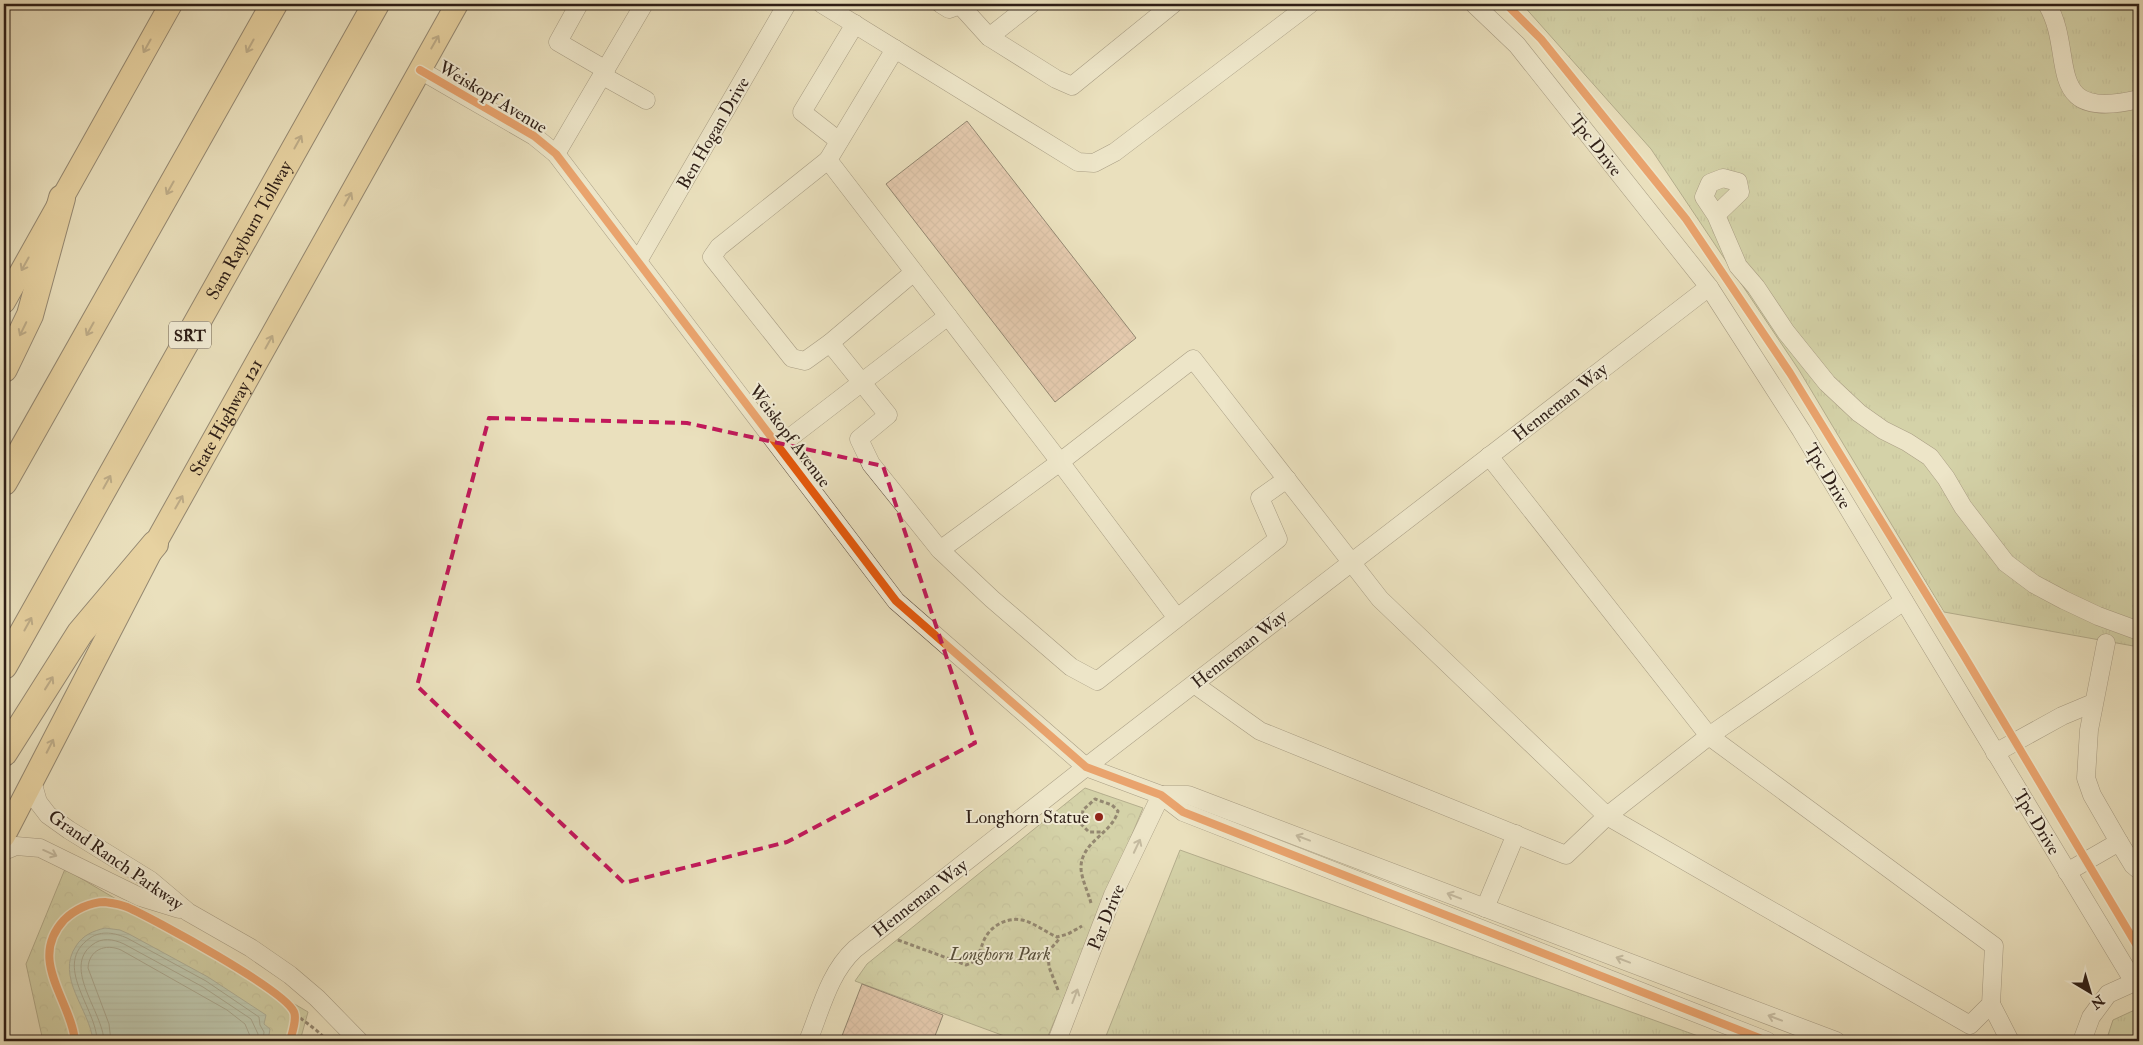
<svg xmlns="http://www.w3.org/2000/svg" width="2143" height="1045" viewBox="0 0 2143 1045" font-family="'IM FELL Double Pica',serif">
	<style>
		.grass { fill: url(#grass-tufts); stroke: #747052 }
		.park { fill: url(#park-crowns); stroke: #747052 }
		.water { fill: url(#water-rules); stroke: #6e7d74 }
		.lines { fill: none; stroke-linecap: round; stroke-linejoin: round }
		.shore { stroke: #636e64; stroke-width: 1 }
		.building { fill: url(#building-cross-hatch); stroke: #2e1e16 }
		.minor-casing { stroke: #5d4e40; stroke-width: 19 }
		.major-casing { stroke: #2e1e16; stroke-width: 24 }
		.highway-casing { stroke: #2e1e16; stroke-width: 28 }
		.path { stroke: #2e1e16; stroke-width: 3; stroke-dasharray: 4 2.5; stroke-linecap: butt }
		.minor { stroke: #f1ebd4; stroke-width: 18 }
		.major { stroke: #e5c07e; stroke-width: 22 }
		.highway { stroke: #e5c07e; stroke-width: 26 }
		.cycleway-casing { stroke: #f1ebd4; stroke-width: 11 }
		.cycleway { stroke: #e8590c; stroke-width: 8 }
		.oneway { stroke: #8a6f4a }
		.oneway2 { stroke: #998f7e }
		.marked { fill: none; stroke: #c2185b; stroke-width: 4; stroke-dasharray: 10 6; stroke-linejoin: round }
		.poi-dot { fill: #8f2418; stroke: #f1ebd4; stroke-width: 2 }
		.labels { text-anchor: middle; stroke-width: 4; stroke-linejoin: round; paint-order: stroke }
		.shield { fill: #f1ebd4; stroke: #685c4f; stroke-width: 1 }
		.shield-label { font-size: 16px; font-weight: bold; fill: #2e1e16 }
		.street-label { font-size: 18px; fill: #2e1e16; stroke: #f1ebd4 }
		.poi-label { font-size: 18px; fill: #2e1e16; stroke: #f1ebd4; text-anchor: end }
		.park-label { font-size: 18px; font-style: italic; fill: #584f3a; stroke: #f1ebd4 }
	</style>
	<defs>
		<pattern id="grass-tufts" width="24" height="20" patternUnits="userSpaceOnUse" patternTransform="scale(1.25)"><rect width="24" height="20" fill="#bbc18e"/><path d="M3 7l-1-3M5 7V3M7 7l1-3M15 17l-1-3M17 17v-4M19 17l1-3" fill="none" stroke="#a1a57a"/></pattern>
		<pattern id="park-crowns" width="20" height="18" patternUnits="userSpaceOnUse" patternTransform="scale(1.25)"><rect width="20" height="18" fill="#bbc18e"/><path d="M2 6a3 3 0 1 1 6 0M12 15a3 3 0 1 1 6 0" fill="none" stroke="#a1a57a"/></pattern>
		<pattern id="water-rules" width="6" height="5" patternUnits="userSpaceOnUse" patternTransform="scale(1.25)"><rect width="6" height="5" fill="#98bdb2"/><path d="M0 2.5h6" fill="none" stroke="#83a298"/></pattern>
		<pattern id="building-cross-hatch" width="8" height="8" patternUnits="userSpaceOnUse" patternTransform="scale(1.25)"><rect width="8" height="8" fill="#e0b09c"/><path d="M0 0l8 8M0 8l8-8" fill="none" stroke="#c09786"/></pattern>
	</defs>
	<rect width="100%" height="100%" fill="#eae0bd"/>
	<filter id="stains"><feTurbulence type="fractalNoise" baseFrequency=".004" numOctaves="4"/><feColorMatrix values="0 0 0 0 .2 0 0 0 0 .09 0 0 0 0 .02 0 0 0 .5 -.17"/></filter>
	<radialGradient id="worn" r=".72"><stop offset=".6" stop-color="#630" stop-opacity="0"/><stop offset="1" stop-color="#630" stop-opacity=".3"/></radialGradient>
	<g class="grass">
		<polygon points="1522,4 2139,4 2139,647 1944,612 1799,370 1651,149"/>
		<polygon points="1180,850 1712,1041 1104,1041"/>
		<polygon points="2139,1008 2139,1041 2106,1041 2113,1020"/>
	</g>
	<g class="park">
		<polygon points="1085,788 1143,808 1046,1041 1018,1041 855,981 867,964"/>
		<polygon points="65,869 308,1012 300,1041 43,1041 26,964"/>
	</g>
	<path class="water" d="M105 928 120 930 129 934 208 977 266 1015 264 1024 270 1029 268 1041H93C90 1010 55 977 76 946 83 935 93 931 105 928Z"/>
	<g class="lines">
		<g class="shore">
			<path d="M97 1041C97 1008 51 965 90 938 102 930 115 933 127 938L206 981 259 1017 260 1025 264 1032 263 1041"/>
			<path d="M104 1041C103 1012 62 968 92 945 102 937 113 939 124 944L203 987 251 1019 258 1034 257 1041"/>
			<path d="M111 1041 109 1024 88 968C89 950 105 943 121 950L227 1010 245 1024 250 1036V1041"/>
		</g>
	</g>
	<g class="building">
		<polygon points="967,121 1136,338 1055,402 886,184"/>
		<polygon points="862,984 943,1015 933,1041 840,1041"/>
	</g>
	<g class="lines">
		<g class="minor-casing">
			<g id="minor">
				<polyline points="579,4 558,42 606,70"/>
				<polyline points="822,4 1078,162 1094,163 1115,152 1310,4"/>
				<polyline points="941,4 949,9 963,4"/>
				<polyline points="1474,4 1517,45 1709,287 1801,430 2134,982"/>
				<path d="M2047 4C2077 54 2040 123 2139 99"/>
				<polyline points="960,5 989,37 1056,79 1072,86 1173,4"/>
				<polyline points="989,37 1031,4"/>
				<polyline points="895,49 828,160 1060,462 1193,359 1380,599 1607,816 1709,736 1994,946 1991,1004 1970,1025 1607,816 1566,855 1260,731 1194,684"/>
				<polyline points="420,70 534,136 556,154 896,601 1086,767 1161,795 1183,812 1767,1041"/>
				<polyline points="603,76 646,100"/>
				<polyline points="839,141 802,112 855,24"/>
				<polyline points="556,154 644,4"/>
				<polyline points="828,160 719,247 712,257 792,358 805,361 830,343 888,415 859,439 871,464 940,550 992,599 1071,667 1097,681 1278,539 1260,498 1287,479"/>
				<polyline points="1716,215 1740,192 1738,182 1723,178 1710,183 1704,197 1716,215 1738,266 1756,287 1786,332 1827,383 1859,413 1883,430 1907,442 1930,457 1946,478 1963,507 2006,563 2034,584 2064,600 2098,616 2139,631"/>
				<polyline points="638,261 787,4"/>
				<polyline points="830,343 914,272"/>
				<polyline points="779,446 948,316"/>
				<polyline points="1489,456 1709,736 1904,601"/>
				<polyline points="940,550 1060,462 1177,618"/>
				<polyline points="2106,643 2089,730 2086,778 2092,795 2119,842 2133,865 2139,870"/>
				<polyline points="1995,753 2062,716 2093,703"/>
				<polyline points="32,781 38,802 48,815 69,830 150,880 188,912 251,948 290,975 317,998 359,1041"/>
				<polyline points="1161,795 1188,795 1836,1041"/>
				<polyline points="4,851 16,846 40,848 140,897 179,909"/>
				<polyline points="2067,872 2119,842"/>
				<polyline points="1485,908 1516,834"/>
				<polyline points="1991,1004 2010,1041"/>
				<path d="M808 1041C821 1009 829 973 855 949L1086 767 1709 287"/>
				<polyline points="1057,1041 1113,895 1161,795"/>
				<polyline points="2082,1041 2091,1017 2108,994 2139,980"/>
			</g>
		</g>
		<g class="major-casing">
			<g id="major">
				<polyline points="4,302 171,4"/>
				<path id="s1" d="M4 836 155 544 457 4"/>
			</g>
		</g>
		<g class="highway-casing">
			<g id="highway">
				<polyline points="4,369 30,315 62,198"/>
				<polyline points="4,482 274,4"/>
				<path id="s2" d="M4 666 376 4"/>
				<polyline points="4,753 80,633 155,544"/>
			</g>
		</g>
		<g class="path">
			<path d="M1091 903C1088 892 1082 880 1081 869 1080 842 1112 834 1118 811L1112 805 1095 799 1083 810 1081 824 1089 832H1103"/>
			<polyline points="155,921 243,971 291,1007 295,1014 290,1041"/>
			<path d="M898 940 966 965C980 961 979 950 985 938 992 925 1008 917 1022 920 1035 923 1045 932 1057 937L1068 934 1082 926"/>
			<polyline points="1058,990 1049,967 1048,952 1060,938"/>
			<polyline points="295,1014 316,1030 328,1041"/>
			<path d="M75 1041C71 1000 25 956 67 918 79 907 94 901 110 903"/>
		</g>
		<use href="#minor" class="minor"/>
		<use href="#major" class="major"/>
		<use href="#highway" class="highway"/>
		<g class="cycleway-casing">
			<g id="cycleway">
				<polyline points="1506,4 1541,39 1686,219 1790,373 1963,654 2139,949"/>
				<polyline points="420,70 534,136 556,154 896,601 1086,767 1161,795 1183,812 1767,1041"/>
				<path d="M75 1041C71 1000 27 960 64 920 74 910 90 902 105 902 112 903 120 904 127 907 154 919 285 990 294 1012 297 1019 292 1033 290 1041"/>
			</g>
		</g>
		<use href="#cycleway" class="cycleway"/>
	</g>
	<defs><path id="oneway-shaft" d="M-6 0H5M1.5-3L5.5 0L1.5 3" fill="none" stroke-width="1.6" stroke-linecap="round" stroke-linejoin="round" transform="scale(1.25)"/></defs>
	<g class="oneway">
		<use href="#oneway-shaft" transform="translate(435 42) rotate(-60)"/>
		<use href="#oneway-shaft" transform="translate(147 46) rotate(119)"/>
		<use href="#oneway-shaft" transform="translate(250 46) rotate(119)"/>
		<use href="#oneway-shaft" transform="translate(298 142) rotate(-61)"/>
		<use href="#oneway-shaft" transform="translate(170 188) rotate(119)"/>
		<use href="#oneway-shaft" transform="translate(348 199) rotate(-61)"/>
		<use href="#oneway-shaft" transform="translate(25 264) rotate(119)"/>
		<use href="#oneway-shaft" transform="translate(23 329) rotate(116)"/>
		<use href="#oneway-shaft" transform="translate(90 329) rotate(119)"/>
		<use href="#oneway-shaft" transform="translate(269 342) rotate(-61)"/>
		<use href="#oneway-shaft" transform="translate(107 482) rotate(-61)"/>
		<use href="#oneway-shaft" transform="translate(179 502) rotate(-60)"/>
		<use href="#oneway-shaft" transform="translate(28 624) rotate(-61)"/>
		<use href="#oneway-shaft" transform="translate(49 683) rotate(-58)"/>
		<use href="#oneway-shaft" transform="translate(50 746) rotate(-63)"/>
	</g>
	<g class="oneway2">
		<use href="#oneway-shaft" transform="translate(1303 838) rotate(-159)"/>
		<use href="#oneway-shaft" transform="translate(1137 846) rotate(-65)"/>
		<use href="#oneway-shaft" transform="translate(50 853) rotate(24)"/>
		<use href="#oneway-shaft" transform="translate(1454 896) rotate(-159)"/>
		<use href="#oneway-shaft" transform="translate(1623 960) rotate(-159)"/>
		<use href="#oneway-shaft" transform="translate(1075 996) rotate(-69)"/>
		<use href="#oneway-shaft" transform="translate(1775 1018) rotate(-159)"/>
	</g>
	<path d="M0 0H2143V1045H0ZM489 418 687 423 883 466 975 743 787 842 624 883 417 686Z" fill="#eae0bd" fill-opacity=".55" fill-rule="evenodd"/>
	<path class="marked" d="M489 418 687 423 883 466 975 743 787 842 624 883 417 686Z"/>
	<circle class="poi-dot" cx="1099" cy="817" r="5"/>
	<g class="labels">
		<rect class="shield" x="169" y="321.5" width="42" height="27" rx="4"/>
		<g class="shield-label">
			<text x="190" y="341">SRT</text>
		</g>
		<g class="street-label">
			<text transform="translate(493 97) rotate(31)" y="6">Weiskopf Avenue</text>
			<text transform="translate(713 133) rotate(-60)" y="6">Ben Hogan Drive</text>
			<text transform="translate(1596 145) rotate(52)" y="6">Tpc Drive</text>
			<text dy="6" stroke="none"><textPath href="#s2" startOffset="500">Sam Rayburn Tollway</textPath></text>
			<text transform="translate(1560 402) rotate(-38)" y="6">Henneman Way</text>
			<text dy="6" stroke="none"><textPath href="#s1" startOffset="474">State Highway 121</textPath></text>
			<text transform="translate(790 436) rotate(53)" y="6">Weiskopf Avenue</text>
			<text transform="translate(1828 476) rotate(59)" y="6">Tpc Drive</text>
			<text transform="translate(1239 649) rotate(-38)" y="6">Henneman Way</text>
			<text transform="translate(2037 822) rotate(59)" y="6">Tpc Drive</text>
			<text transform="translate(116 860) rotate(35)" y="6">Grand Ranch Parkway</text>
			<text transform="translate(920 898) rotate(-38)" y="6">Henneman Way</text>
			<text transform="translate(1106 917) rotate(-68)" y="6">Par Drive</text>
		</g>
		<g class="poi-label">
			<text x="1089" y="823">Longhorn Statue</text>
		</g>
		<g class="park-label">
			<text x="1000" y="960">Longhorn Park</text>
		</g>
	</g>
	<rect width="2143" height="1045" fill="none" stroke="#eae0bd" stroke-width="20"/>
	<rect x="5" y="5" width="2133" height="1035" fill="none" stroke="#2e1e16" stroke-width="2.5"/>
	<rect x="10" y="10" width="2123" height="1025" fill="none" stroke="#2e1e16"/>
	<g transform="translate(2090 992) rotate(142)" stroke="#f1ebd4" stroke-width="4" paint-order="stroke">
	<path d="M0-4L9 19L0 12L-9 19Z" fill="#2e1e16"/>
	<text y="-8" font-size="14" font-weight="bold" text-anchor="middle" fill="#2e1e16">N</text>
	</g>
	<rect width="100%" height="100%" filter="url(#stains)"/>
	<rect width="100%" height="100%" fill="url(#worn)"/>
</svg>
